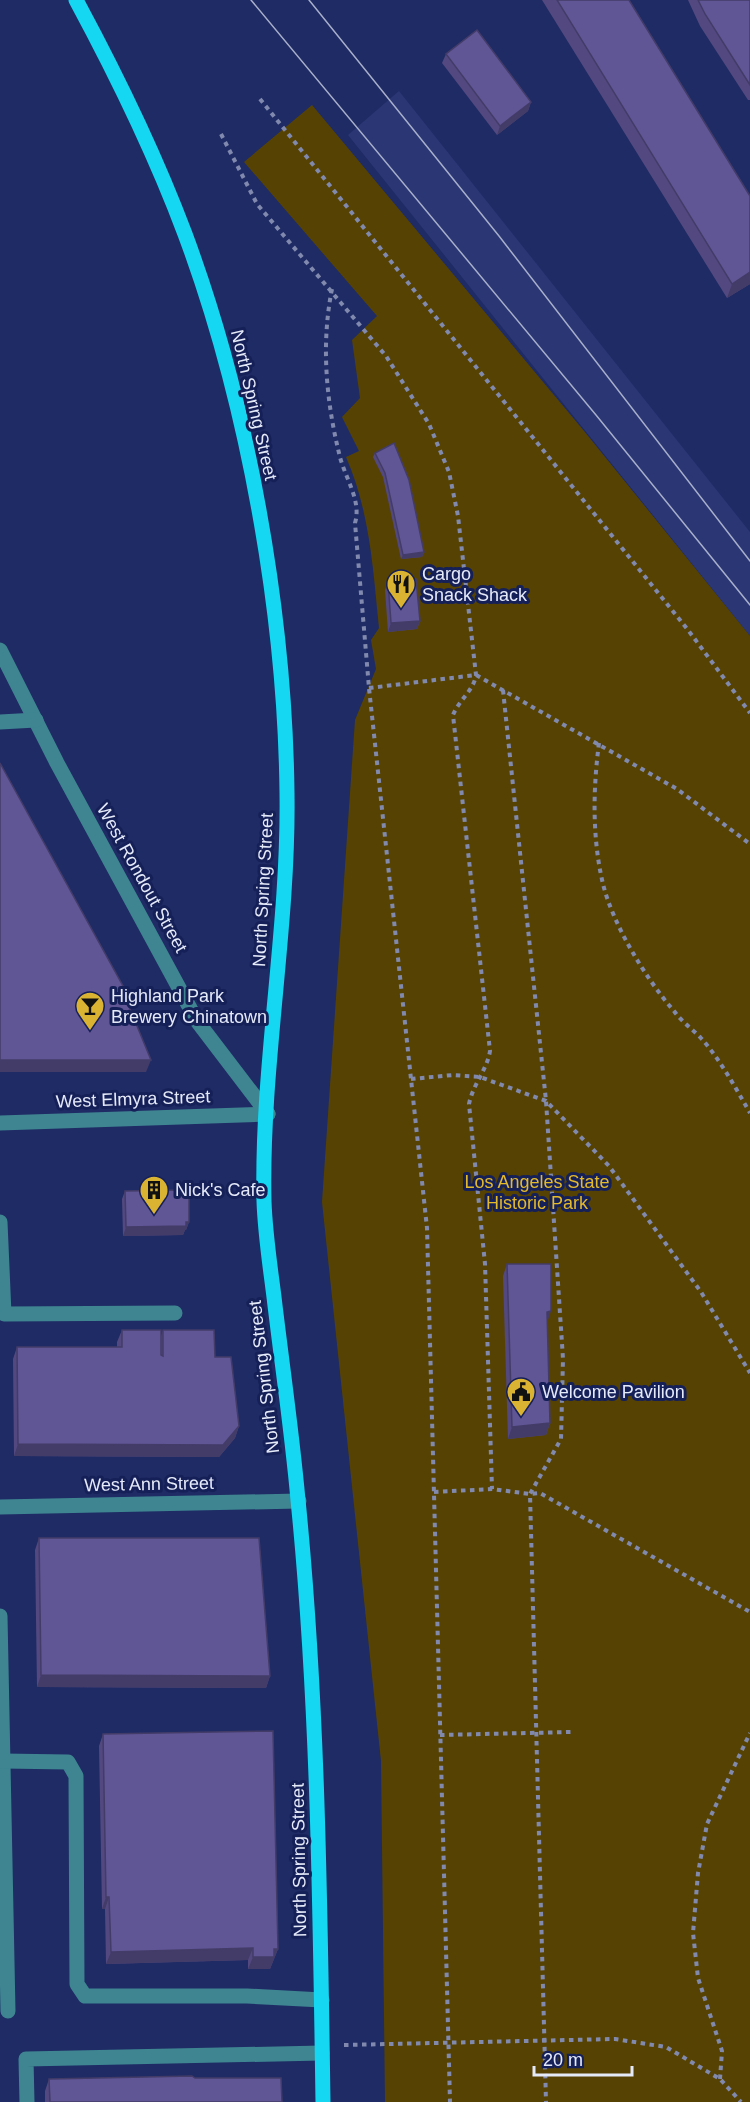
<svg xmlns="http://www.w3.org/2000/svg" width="750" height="2102" viewBox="0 0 750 2102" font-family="Arial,sans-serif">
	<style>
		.built { fill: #2b3775 }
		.green { fill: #564304 }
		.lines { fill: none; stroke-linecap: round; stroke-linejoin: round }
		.path { stroke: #818aae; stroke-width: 4; stroke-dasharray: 4.5 4.5; stroke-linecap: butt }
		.minor { stroke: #3e8591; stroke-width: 15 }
		.major { stroke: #15d7f2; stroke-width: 15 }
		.tram { stroke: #a8afcb; stroke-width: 1.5 }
		.wall { fill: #534980 }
		.shaded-wall { fill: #433c68 }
		.building { fill: #605595; stroke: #433c68; stroke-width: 1.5 }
		.labels { text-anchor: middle; stroke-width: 6; stroke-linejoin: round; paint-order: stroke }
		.street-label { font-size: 18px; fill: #e5eaf9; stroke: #162058 }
		.poi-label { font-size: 18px; fill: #e5eaf9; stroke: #162058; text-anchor: start }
		.park-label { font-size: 18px; fill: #e4b92a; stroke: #162058 }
	</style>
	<rect width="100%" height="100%" fill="#1f2b64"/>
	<polygon class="built" points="399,91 750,532 750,636 348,135"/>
	<path class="green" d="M312 105 584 431 750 636V2102H385L381 1761 322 1202 355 720 376 669 371 640 379 628C373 569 370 512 346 457L359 451 342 417 360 398 352 340 377 316 244 162Z"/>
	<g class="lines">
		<g class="path">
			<polyline points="260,99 688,630 750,713"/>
			<path d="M221 134 257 204 386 356 429 424 449 472 458 516 476 675C474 690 459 700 453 715L490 1051C487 1070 473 1084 469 1104L485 1264 492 1489"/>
			<path d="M332 289C321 343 326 400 339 453 344 477 362 500 355 523L369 688 427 1228 450 2102"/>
			<polyline points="369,688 476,675 677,789 750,844"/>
			<polyline points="503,690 546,1101 563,1359 561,1439 530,1494 546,2102"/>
			<path d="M599 743C593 789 592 838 603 884 613 925 646 979 674 1011 681 1021 691 1028 700 1037 720 1059 735 1087 750 1113"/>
			<polyline points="411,1079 453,1075 480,1077 546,1101 609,1166 701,1292 750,1373"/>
			<polyline points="434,1492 492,1489 530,1494 540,1493 750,1612"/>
			<polyline points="440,1735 571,1732"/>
			<polyline points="344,2045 615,2039 666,2047 720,2079 741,2102"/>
			<polyline points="720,2079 722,2051 698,1978 693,1933 698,1873 707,1824 750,1733"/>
		</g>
		<g class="minor">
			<polyline points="0,650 57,763 197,1021 268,1114"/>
			<polyline points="0,722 36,720"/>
			<polyline points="0,1123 268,1114"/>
			<polyline points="0,1222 4,1314 175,1313"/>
			<polyline points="0,1507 299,1501"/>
			<polyline points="0,1616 8,2011"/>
			<polyline points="3,1761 68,1762 76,1776 77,1984 85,1996 247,1996 322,2000"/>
			<polyline points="27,2102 26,2059 322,2053"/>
		</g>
		<path class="major" d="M76 0C117 76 155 154 185 234 248 403 285 613 287 793 289 929 261 1066 264 1201 265 1233 270 1265 274 1297 282 1365 292 1432 298 1500 318 1700 320 1901 323 2102"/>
		<g class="tram">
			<polyline points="251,0 596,415 750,605"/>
			<polyline points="309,0 499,236 750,561"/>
		</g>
	</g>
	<g class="wall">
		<polygon points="542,0 629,0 750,284 727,298"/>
		<polygon points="688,0 750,0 750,100 748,100 700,26"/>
		<polygon points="446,54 531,102 528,111 497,135 442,63"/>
		<polygon points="375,453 424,552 422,557 401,559 383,477 373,457"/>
		<polygon points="388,582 420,621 417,629 388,632 385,590"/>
		<polygon points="125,1191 189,1222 186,1230 185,1230 183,1235 123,1236 122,1199"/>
		<polygon points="507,1264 547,1322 550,1423 546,1435 508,1439 503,1276"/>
		<polygon points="122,1330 161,1336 163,1330 215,1357 239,1426 235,1438 219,1457 14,1456 13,1359 17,1347 117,1347 117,1342"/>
		<polygon points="39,1538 270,1676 266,1688 37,1687 35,1550"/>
		<polygon points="103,1734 278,1949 270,1969 248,1969 248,1960 106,1964 105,1909 102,1909 99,1746"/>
		<polygon points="195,2078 282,2102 45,2102 45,2091 49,2079"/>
	</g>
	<g class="shaded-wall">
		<polygon points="531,102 528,111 497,135 500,126"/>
		<polygon points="750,272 750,284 727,298 732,284"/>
		<polygon points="424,552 422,557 401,559 403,555"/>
		<polygon points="420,621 417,629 388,632 391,623"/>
		<polygon points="0,1060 151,1060 146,1072 0,1072"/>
		<polygon points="189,1222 186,1230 185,1230 183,1235 123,1236 126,1227"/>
		<polygon points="551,1311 547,1323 547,1312"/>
		<polygon points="550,1423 546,1435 508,1439 512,1427"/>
		<polygon points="239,1426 235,1438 219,1457 14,1456 18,1444"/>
		<polygon points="41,1675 270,1676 266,1688 37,1687"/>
		<polygon points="106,1897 109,1897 105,1909 102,1909"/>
		<polygon points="253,1948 248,1960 106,1964 111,1952"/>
		<polygon points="274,1949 278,1949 270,1969 248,1969 253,1957"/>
	</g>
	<g class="building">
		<polygon points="557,0 629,0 750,196 750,272 732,284"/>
		<polygon points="698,0 750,0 750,85 705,14"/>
		<polygon points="477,30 531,102 500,126 446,54"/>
		<polygon points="394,443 409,480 424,552 403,555 385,473 375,453"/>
		<polygon points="416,579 420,621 391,623 388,582"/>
		<polygon points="0,763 123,986 121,987 151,1060 0,1060"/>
		<polygon points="187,1190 189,1194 189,1222 186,1222 186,1226 126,1227 125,1191"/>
		<polygon points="507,1264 551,1264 551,1311 547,1312 550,1423 512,1427"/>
		<polygon points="122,1330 161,1330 161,1355 163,1356 163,1330 214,1330 215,1357 231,1357 239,1426 223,1445 18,1444 17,1347 122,1347"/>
		<polygon points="39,1538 259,1538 270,1676 41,1675"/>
		<polygon points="273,1731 278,1949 274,1949 274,1957 253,1957 253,1948 111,1952 109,1897 106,1897 103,1734"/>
		<polygon points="192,2076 195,2078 281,2078 282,2102 50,2102 49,2079"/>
	</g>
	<defs>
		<g id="restaurant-pin" transform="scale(1.5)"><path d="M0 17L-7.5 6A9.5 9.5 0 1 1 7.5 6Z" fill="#dab333" stroke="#162058"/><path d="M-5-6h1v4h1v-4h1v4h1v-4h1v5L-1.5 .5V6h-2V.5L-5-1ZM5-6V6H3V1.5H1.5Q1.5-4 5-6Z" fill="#111"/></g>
		<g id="bar-pin" transform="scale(1.5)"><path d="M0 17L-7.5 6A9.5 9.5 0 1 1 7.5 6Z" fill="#dab333" stroke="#162058"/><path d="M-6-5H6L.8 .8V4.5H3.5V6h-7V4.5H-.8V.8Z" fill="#111"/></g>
		<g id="building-pin" transform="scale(1.5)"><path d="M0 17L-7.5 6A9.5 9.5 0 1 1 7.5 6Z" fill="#dab333" stroke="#162058"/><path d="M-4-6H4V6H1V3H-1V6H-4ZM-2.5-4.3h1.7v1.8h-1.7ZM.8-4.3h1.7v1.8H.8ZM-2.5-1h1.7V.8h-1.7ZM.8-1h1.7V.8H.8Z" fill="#111"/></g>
		<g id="civic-pin" transform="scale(1.5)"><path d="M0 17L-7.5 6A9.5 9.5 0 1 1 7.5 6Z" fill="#dab333" stroke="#162058"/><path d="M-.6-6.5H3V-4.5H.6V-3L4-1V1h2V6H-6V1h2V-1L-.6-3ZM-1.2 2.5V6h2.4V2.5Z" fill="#111"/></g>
	</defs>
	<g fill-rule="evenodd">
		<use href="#restaurant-pin" x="401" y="584"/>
		<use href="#bar-pin" x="90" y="1006"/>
		<use href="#building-pin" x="154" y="1190"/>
		<use href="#civic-pin" x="521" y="1392"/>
	</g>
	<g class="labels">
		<g class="street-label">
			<text transform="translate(254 405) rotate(77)" y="6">North Spring Street</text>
			<text transform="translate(142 878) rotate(61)" y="6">West Rondout Street</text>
			<text transform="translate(263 890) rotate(-87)" y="6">North Spring Street</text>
			<text transform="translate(133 1099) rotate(-2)" y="6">West Elmyra Street</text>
			<text transform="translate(264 1377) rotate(-97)" y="6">North Spring Street</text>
			<text transform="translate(149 1484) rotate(-1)" y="6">West Ann Street</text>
			<text transform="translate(299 1860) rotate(-91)" y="6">North Spring Street</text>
		</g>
		<g class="poi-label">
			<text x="422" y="580">Cargo<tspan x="422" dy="21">Snack Shack</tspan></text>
			<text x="111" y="1002">Highland Park<tspan x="111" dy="21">Brewery Chinatown</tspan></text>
			<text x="175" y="1196">Nick's Cafe</text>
			<text x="542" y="1398">Welcome Pavilion</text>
		</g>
		<g class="park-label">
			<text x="537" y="1188">Los Angeles State<tspan x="537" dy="21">Historic Park</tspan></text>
		</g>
	</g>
	<path d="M534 2066v9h98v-9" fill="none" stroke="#e5eaf9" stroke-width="3"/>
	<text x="543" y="2066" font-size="18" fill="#e5eaf9" stroke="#162058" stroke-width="4.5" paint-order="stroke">20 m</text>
</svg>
